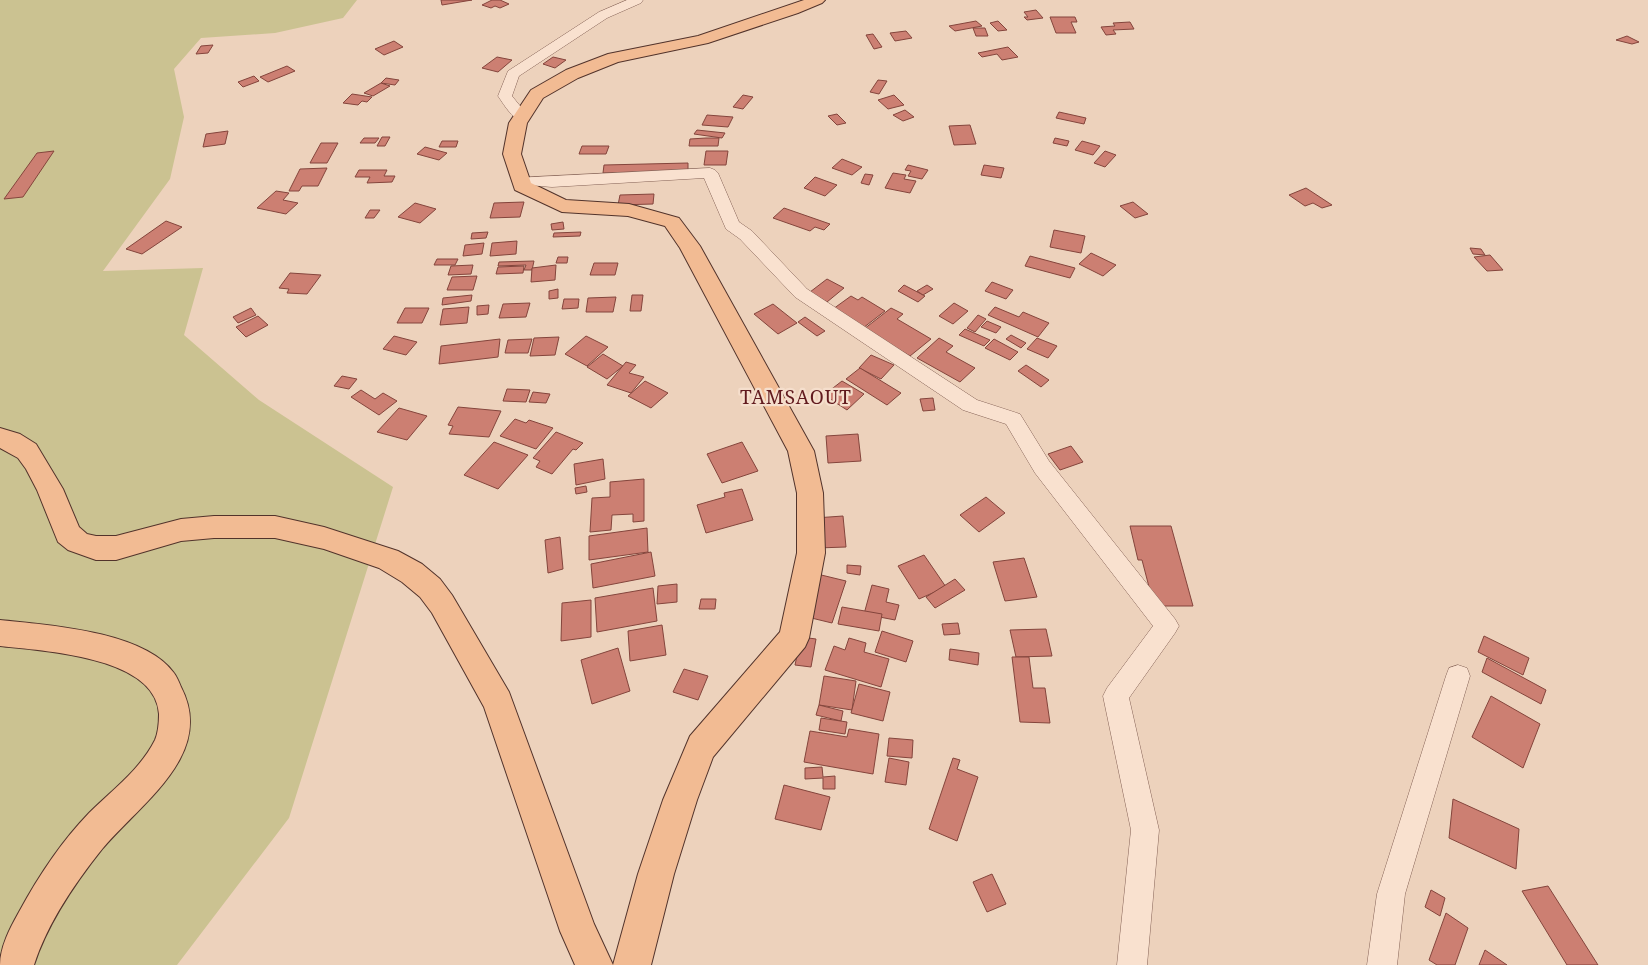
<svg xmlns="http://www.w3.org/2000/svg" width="1648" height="965" viewBox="0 0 1648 965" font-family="'Noto Serif',serif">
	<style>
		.green { fill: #cbc291 }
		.building { fill: #cc7f72; stroke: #84453c }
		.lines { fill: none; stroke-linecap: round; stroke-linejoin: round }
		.minor-casing { stroke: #856256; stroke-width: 1 }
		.major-casing { stroke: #52332b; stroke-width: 2 }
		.minor { fill: #f9e1cf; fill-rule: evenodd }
		.major { fill: #f2bb93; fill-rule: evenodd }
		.labels { text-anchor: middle; stroke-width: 4.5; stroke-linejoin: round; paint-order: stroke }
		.quarter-label { font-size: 19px; letter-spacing: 1px; fill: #611a1e; stroke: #f5decc }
	</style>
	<rect width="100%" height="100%" fill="#edd2bc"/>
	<polygon class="green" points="0,0 357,0 343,18 275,33 201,38 174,69 184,117 170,179 103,271 203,268 184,335 259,400 393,487 289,818 177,965 0,965"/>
	<g class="building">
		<polygon points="441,0 472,0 442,5"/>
		<polygon points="492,0 500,0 509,4 500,8 495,6 491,8 482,5"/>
		<polygon points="1036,10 1043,18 1027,20 1024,17 1028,17 1024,12"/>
		<polygon points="1050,17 1075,17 1077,22 1071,22 1076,33 1056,33"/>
		<polygon points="976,21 982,26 955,31 949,26"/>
		<polygon points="998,21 1007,30 998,31 990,23"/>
		<polygon points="1130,22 1134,29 1113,30 1116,34 1106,35 1101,27 1115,26 1113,23"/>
		<polygon points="973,28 985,28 988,36 976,36"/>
		<polygon points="906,31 912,38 895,41 890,33"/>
		<polygon points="873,34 882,47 874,49 866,35"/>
		<polygon points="1627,36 1639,42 1632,44 1616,40"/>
		<polygon points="394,41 403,47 384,55 375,49"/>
		<polygon points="213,45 208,53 196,54 201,46"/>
		<polygon points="1008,47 1018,57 1002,60 997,54 982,57 978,53"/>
		<polygon points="497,57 512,60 498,72 482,68"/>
		<polygon points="553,57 566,60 555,68 543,64"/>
		<polygon points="287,66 295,71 268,82 260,77"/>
		<polygon points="254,76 259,81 243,87 238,82"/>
		<polygon points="386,78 399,80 395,85 381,83"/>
		<polygon points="878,80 887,81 879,94 870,92"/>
		<polygon points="381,83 390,86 373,96 364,93"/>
		<polygon points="352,94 372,97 367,102 362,101 358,105 343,103"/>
		<polygon points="743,95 753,97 743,109 733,107"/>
		<polygon points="894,95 904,105 888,109 878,100"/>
		<polygon points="905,110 914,117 903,121 893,115"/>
		<polygon points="1059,112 1086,118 1084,124 1056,118"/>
		<polygon points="837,114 846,123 837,125 828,116"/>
		<polygon points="707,115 733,117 728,127 702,125"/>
		<polygon points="970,125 976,144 954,145 949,126"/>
		<polygon points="697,130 725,133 722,138 694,134"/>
		<polygon points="228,131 225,144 203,147 206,134"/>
		<polygon points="382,137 390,137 385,146 377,146"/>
		<polygon points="364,138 379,138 375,143 360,143"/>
		<polygon points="706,138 719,138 718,146 689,146 690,139"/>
		<polygon points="1055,138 1069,141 1067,146 1053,143"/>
		<polygon points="442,141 458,141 456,147 439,147"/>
		<polygon points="1082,141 1100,146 1093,155 1075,150"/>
		<polygon points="321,143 338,143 327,163 310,163"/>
		<polygon points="582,146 609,146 606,154 579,154"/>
		<polygon points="425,147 447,153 439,160 417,154"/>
		<polygon points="54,151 23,197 4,199 37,153"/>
		<polygon points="706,151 728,151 726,165 704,165"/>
		<polygon points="1105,151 1116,155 1105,167 1094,163"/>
		<polygon points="842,159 862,167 852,175 832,168"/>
		<polygon points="688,163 688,171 603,173 604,165"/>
		<polygon points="908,165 928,170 922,179 908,176 911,171 905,170"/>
		<polygon points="984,165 1004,168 1001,178 981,175"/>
		<polygon points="327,168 318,186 302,186 299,191 289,191 300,169"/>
		<polygon points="359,170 387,170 384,176 395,176 392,182 367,183 370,177 355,177"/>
		<polygon points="893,173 906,175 904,179 916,181 910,193 885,188"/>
		<polygon points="865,174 873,175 869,185 861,183"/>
		<polygon points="815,177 837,185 825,196 804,188"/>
		<polygon points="1306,188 1332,205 1322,208 1313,203 1305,206 1289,195"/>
		<polygon points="276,191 289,193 283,200 298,203 286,214 257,208"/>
		<polygon points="654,194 653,204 618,205 620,195"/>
		<polygon points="524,202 520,217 490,218 494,203"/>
		<polygon points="1133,202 1148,214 1135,218 1120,206"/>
		<polygon points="415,203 436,209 420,223 398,217"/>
		<polygon points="784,208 830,224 824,230 815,227 810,231 773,218"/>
		<polygon points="370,210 380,210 374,218 365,218"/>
		<polygon points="166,221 182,227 142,254 126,249"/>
		<polygon points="563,222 564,229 552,230 551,224"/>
		<polygon points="1054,230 1085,236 1081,253 1050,247"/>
		<polygon points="488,232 486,238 471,239 472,233"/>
		<polygon points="581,232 580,236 553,237 554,233"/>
		<polygon points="517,241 516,254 490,256 492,243"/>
		<polygon points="484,243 482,254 463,256 465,245"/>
		<polygon points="1470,248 1481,249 1485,255 1473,254"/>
		<polygon points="1091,253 1116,265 1103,276 1079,264"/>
		<polygon points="1490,255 1503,270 1487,271 1474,257"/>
		<polygon points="1030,256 1075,268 1070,278 1025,266"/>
		<polygon points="558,257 568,257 567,263 556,263"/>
		<polygon points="437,259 458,259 455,265 434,265"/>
		<polygon points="534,261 532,270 524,270 526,265 498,266 499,262"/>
		<polygon points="594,263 618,263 615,275 590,275"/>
		<polygon points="473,265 471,274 448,275 451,266"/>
		<polygon points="556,265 555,280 531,282 532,268"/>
		<polygon points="524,266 523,273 496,274 498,267"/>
		<polygon points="290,273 321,275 307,294 287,293 289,289 279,288"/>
		<polygon points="477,276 473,290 447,290 452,277"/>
		<polygon points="827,279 844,288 827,302 810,292"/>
		<polygon points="992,282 1013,290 1006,299 985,291"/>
		<polygon points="904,285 925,296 918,302 898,291"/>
		<polygon points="927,285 933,289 923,295 917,291"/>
		<polygon points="558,289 558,298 549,299 549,291"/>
		<polygon points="472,295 471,301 442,305 443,298"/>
		<polygon points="632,295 643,295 641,311 630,311"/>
		<polygon points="851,296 858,300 862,297 885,311 863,328 833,309"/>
		<polygon points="616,297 613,312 586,312 588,298"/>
		<polygon points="564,299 579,299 578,308 562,309"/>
		<polygon points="530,303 526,317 499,318 503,304"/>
		<polygon points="954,303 968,311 953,324 939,316"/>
		<polygon points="773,304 797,323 778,334 754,314"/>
		<polygon points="489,305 488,314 477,315 477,306"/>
		<polygon points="469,307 467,323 440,325 443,309"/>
		<polygon points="995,307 1019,317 1023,312 1049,323 1038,337 988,315"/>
		<polygon points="251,308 256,315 238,323 233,317"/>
		<polygon points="405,308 429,308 422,323 397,323"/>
		<polygon points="891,308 903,314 897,319 931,339 910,356 864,329"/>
		<polygon points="978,315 986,319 975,332 967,328"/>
		<polygon points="258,316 268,325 246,337 236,327"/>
		<polygon points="805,317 825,331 817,336 798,322"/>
		<polygon points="987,321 1001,327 996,333 981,327"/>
		<polygon points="965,329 990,340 984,346 959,335"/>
		<polygon points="1011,335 1026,343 1021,348 1006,339"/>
		<polygon points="394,336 417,342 406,355 383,349"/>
		<polygon points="586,336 608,347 587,366 565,354"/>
		<polygon points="559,337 555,355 530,356 534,338"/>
		<polygon points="939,338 953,346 946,352 975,368 960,382 917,358"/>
		<polygon points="1037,338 1057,346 1048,358 1027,349"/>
		<polygon points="500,339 498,357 439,364 441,346"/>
		<polygon points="532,339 528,353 505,353 508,340"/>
		<polygon points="994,339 1018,352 1010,360 985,348"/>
		<polygon points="603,354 623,366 607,379 587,367"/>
		<polygon points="871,355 894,365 881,379 859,368"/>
		<polygon points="626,362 636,365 629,373 644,377 631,393 607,385"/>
		<polygon points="1026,365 1049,380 1041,387 1018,371"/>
		<polygon points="860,368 901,393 887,405 846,379"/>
		<polygon points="342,376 357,379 349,389 334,386"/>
		<polygon points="645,381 668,393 651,408 628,396"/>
		<polygon points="842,381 864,394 847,410 824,395"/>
		<polygon points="507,389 530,390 526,402 503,401"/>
		<polygon points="361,390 375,399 383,393 397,401 379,415 351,397"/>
		<polygon points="533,392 550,394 546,403 529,402"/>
		<polygon points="933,398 935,410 923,411 920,399"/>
		<polygon points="458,407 501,411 489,437 449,434 453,426 448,425"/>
		<polygon points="399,408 427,416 407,440 377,432"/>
		<polygon points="515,419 526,423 529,420 553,428 536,449 500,436"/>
		<polygon points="556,432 583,443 576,450 573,449 552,474 536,467 540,461 533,458"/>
		<polygon points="858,434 861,461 828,463 826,436"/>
		<polygon points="494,442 528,455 498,489 464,475"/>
		<polygon points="742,442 758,471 722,483 707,454"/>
		<polygon points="1071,446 1083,462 1060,470 1048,454"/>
		<polygon points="603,459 605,479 576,485 574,464"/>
		<polygon points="644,479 644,521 633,522 633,514 612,515 611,530 590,532 592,498 610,497 610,482"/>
		<polygon points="586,486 587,492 576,494 575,488"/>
		<polygon points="742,489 753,520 706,533 697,505 725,497 724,493"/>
		<polygon points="986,497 1005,513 979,532 960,515"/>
		<polygon points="843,516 846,547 817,548 815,518"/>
		<polygon points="1130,526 1171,526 1193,606 1154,606 1142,560 1138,560"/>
		<polygon points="647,528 648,552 589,560 589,536"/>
		<polygon points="560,537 563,569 548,573 545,540"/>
		<polygon points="651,552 655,576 593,588 591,564"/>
		<polygon points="924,555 946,587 919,599 898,566"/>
		<polygon points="1024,558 1037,597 1005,601 993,562"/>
		<polygon points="847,565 861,566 860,575 847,573"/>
		<polygon points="813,573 846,581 832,623 799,615"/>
		<polygon points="955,579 965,590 935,608 926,597"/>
		<polygon points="677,584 677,602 657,604 658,586"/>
		<polygon points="872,585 889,589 886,602 899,605 895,620 864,614"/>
		<polygon points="653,588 657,621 597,632 595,598"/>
		<polygon points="701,599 716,599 715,609 699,609"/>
		<polygon points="591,600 591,637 561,641 562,603"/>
		<polygon points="842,607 882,614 879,631 838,624"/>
		<polygon points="958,623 960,634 944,635 942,624"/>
		<polygon points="662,625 666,655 630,661 628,631"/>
		<polygon points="1046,629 1052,656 1016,657 1010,630"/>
		<polygon points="882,631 913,641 906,662 875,652"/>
		<polygon points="1484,636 1529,658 1523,675 1478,652"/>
		<polygon points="801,637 816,639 811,667 795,665"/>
		<polygon points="849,638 866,643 864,652 889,659 881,687 825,670 834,646 845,650"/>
		<polygon points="618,648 630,691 592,704 581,660"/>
		<polygon points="950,649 979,653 978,665 949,660"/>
		<polygon points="1012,657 1029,657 1033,688 1045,688 1050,723 1020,722"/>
		<polygon points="1487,658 1546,690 1541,704 1482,672"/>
		<polygon points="684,669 708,676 698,700 673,692"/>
		<polygon points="824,676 856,681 852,710 819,705"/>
		<polygon points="859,684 890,692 883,721 851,713"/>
		<polygon points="1491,696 1540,724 1523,768 1472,737"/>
		<polygon points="819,705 843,711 841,721 816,715"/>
		<polygon points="821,718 847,722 845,734 819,730"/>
		<polygon points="849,729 879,734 873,774 804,762 810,731 847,737"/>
		<polygon points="889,738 913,740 912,758 887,756"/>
		<polygon points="889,758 909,762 906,785 885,782"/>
		<polygon points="953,758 960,760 957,769 978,777 957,841 929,829"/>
		<polygon points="822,767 823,777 835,776 835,789 823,789 823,778 805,779 805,768"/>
		<polygon points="784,785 830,797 821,830 775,819"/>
		<polygon points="1453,799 1519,829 1516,869 1449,838"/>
		<polygon points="992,874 1006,904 987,912 973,882"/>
		<polygon points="1548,886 1598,965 1567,965 1522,891"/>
		<polygon points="1431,890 1445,898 1440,916 1425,907"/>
		<polygon points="1446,913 1468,928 1455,965 1437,965 1429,960"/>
		<polygon points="1485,950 1507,965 1479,965"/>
	</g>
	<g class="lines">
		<g class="minor-casing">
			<g id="minor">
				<path d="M627 0H643L641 3 607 18 519 76 512 96 529 117 527 120C514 123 505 106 498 96L508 71 599 12Z"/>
				<polygon points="710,168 715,170 718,173 739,222 752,231 807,289 977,400 1020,414 1049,461 1175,619 1179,626 1175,633 1129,698 1159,830 1147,965 1117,965 1131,830 1103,696 1107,688 1153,626 1035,473 1006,424 963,410 795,297 740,239 726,229 704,178 552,187 515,184 513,181 515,178"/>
				<polygon points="1458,665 1467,668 1470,676 1405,894 1397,965 1367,965 1377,894 1446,676 1449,668"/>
			</g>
		</g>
		<g class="major-casing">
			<g id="major">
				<polygon points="804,0 825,0 822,3 798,13 708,43 618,62 578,78 543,98 527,123 521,154 531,183 566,200 629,204 679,218 700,246 814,451 823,493 825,553 809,638 805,647 713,757 697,800 674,874 651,965 613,965 638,874 663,800 690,736 780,632 797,553 797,493 788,451 680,248 665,226 628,216 562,212 515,190 503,154 509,123 531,90 566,70 608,54 698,36"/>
				<polygon points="0,428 20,434 36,444 63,489 79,527 87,534 96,536 116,536 181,519 214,516 275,516 324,527 398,551 422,564 440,579 452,595 509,692 594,924 613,965 575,965 560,931 484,707 432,613 420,597 402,582 379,568 324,549 275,538 214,538 181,541 116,560 96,560 68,550 58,542 37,490 26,469 18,458 0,448"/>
				<path d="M0 620C48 625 144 631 174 673 177 677 179 682 181 687 216 754 141 803 103 848 75 883 48 922 34 965H0C0 947 10 928 19 912 38 877 61 842 89 813 111 791 140 770 155 740 158 733 159 723 159 714 156 656 42 651 0 646Z"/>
			</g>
		</g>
		<use href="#minor" class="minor"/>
		<use href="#major" class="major"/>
	</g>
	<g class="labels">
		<g class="quarter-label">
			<text x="796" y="404">TAMSAOUT</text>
		</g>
	</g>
</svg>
